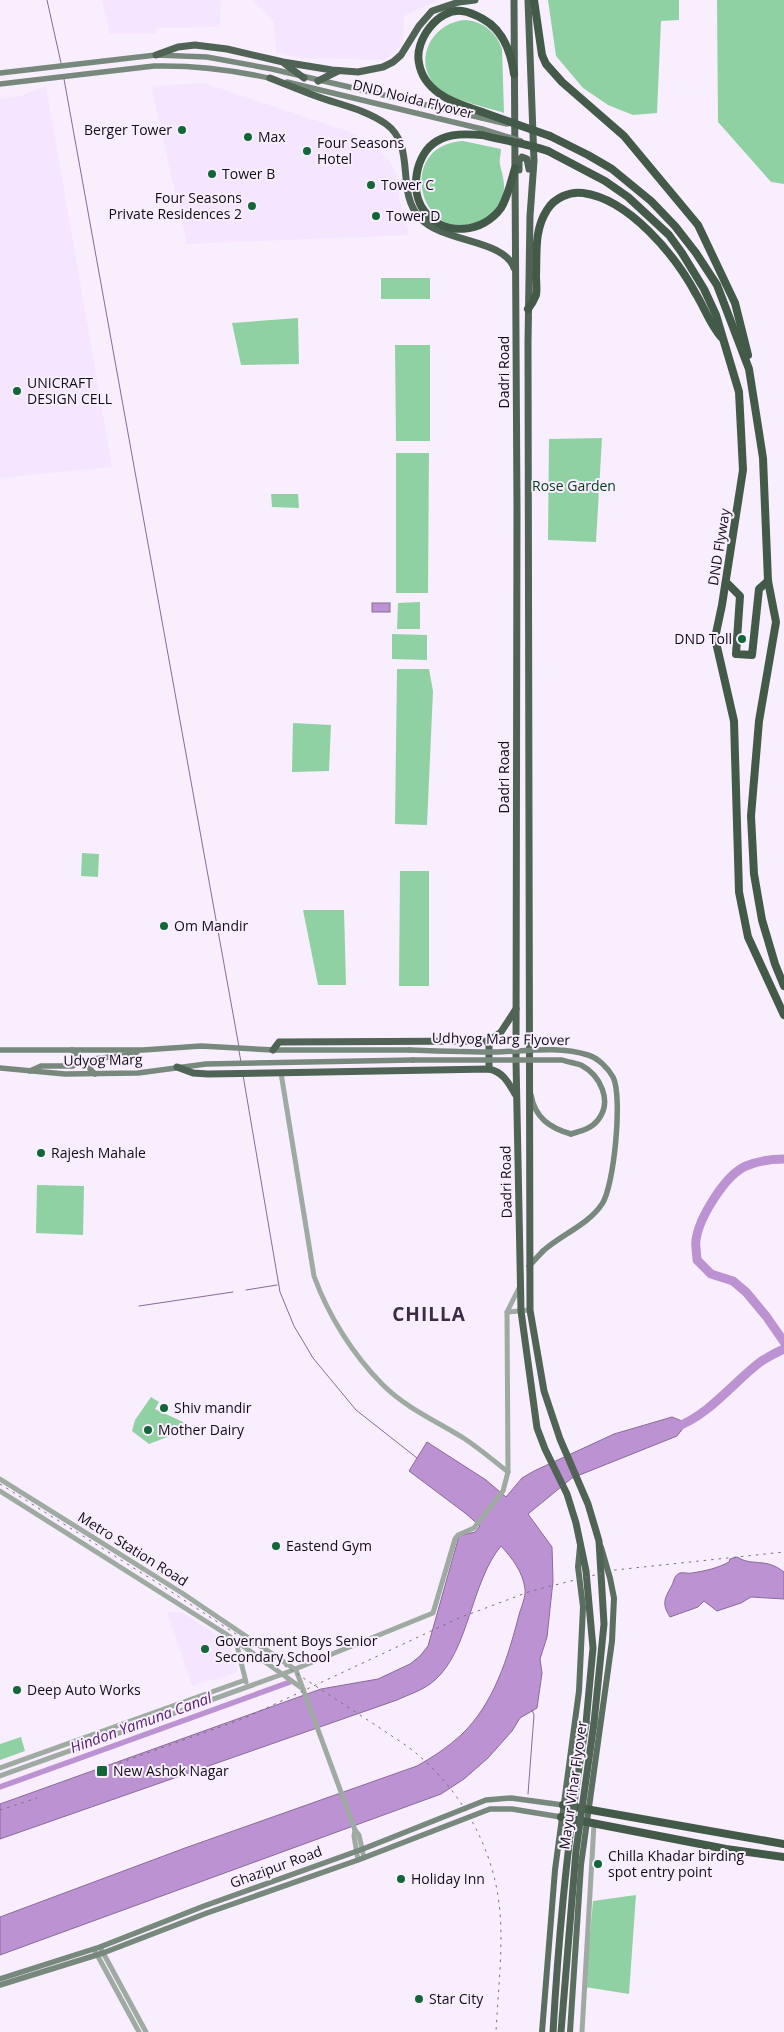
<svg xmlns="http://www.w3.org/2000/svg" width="784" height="2032" viewBox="0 0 784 2032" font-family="'Open Sans',sans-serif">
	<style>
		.built { fill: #f5e5ff }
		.green { fill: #90d1a4 }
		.water { fill: #bc92d2; stroke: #896a9a }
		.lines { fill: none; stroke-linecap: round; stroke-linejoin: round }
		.stream { stroke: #896a9a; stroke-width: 1 }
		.canal { stroke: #bc92d2; stroke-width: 5.5 }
		.river { stroke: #bc92d2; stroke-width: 9 }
		.tertiary { stroke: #9faba2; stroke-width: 5 }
		.secondary { stroke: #77887c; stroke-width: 5.5 }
		.primary { stroke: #5b6f60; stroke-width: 6 }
		.trunk { stroke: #4f6454; stroke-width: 7 }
		.motorway { stroke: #435a49; stroke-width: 8 }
		.rail { stroke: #78707c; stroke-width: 1; stroke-dasharray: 2.5 5; stroke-linecap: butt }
		.secondary-bridge { stroke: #77887c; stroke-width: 5.5 }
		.trunk-bridge { stroke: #4f6454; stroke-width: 7 }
		.motorway-bridge { stroke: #435a49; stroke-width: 8 }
		.poi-dot { fill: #126739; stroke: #f8eefe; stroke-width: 2 }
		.labels { text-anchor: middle; stroke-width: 4; stroke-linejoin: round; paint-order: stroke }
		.street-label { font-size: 14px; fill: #130d16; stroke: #f8eefe }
		.poi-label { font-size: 14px; fill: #130d16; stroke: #f8eefe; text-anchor: start }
		.park-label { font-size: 14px; fill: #064021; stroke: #f8eefe }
		.water-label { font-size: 15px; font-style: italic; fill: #56226e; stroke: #f8eefe }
		.district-label { font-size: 19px; font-weight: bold; letter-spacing: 1px; fill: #3b2e42; stroke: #f8eefe }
	</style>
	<rect width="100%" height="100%" fill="#f8eefe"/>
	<g class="built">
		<polygon points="102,0 221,0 220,27 156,28 156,34 110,34"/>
		<polygon points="253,0 438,0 404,16 403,43 385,60 302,58 276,52 274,22"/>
		<polygon points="204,83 351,132 373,146 389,160 396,173 399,198 409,235 187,244 151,86"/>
		<polygon points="46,86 112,467 0,478 0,99 21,96"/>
		<polygon points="167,1612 181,1612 228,1642 238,1672 192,1686"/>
	</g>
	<g class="green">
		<polygon points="548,0 679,0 679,20 661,21 657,113 633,115 608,105 583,88 556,56"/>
		<polygon points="717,0 784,0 784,184 771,182 718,122"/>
		<path d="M466 20C484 22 496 32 502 49L504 113C486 107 456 101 441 90 410 67 429 22 466 20Z"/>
		<path d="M463 141 501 149C501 154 499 160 500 164 502 175 506 183 503 195 499 208 490 217 477 222 420 245 394 145 463 141Z"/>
		<rect x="381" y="278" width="49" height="21"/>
		<polygon points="298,318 299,364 241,365 232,323"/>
		<polygon points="395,345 430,345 430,441 396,441"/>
		<polygon points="602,438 596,542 548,540 549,439"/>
		<polygon points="396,453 429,453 428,593 396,593"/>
		<polygon points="271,494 298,494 299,508 272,507"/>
		<polygon points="420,602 420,629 397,629 398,603"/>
		<polygon points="392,634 427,635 427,660 392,659"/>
		<polygon points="397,669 429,669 433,691 427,825 395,824"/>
		<polygon points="293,723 331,725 329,771 292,772"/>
		<polygon points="82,853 99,854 98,877 81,876"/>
		<polygon points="400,871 429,871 429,986 399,986"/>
		<polygon points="303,910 344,910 346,985 318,985"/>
		<polygon points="37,1185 84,1186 83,1235 36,1233"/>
		<polygon points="151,1397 159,1402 155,1409 183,1422 186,1430 149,1444 132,1431 135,1420"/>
		<polygon points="21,1737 25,1751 0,1760 0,1744"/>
		<polygon points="636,1895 629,1994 585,1987 593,1901"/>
	</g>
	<g class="water">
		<rect x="372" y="603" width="18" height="9"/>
		<path d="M672 1417 687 1423 677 1436 572 1478 528 1514 552 1547 553 1581 547 1637 540 1659 542 1673 537 1708 520 1718 512 1731 488 1758 464 1779 441 1794 0 1955V1917L185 1848 417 1766C433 1757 448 1747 461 1735 494 1704 508 1657 519 1615 521 1607 526 1597 525 1589 523 1572 512 1558 501 1546 471 1582 469 1650 435 1680 424 1690 410 1694 397 1700L0 1839V1804L321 1689 378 1679 410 1664 420 1656 428 1646 459 1536 475 1532 480 1526 465 1513 409 1471 427 1442 486 1480 506 1497 522 1478 534 1471 614 1434Z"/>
		<path d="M737 1557C753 1567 765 1557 784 1572V1599L751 1597 741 1603 717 1611 704 1601 698 1607 670 1617C661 1603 665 1598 672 1585 674 1581 674 1575 680 1573 684 1572 689 1574 692 1573 705 1571 718 1568 729 1562L730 1559Z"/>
	</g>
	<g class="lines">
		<g class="stream">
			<polyline points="47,0 61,63"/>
			<polyline points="64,79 239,1047"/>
			<polyline points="239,1051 241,1062"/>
			<polyline points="243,1075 280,1292 294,1326 313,1358 356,1410 417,1458"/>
			<polyline points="246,1290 277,1285"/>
			<polyline points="139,1306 233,1292"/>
			<polyline points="528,1794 534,1715 532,1710"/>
		</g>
		<polyline class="canal" points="0,1787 290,1682"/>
		<g class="river">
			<path d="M784 1159C772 1159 758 1161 746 1166 725 1175 699 1218 696 1240 695 1247 697 1254 697 1260L711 1274 733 1281 746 1292 766 1316 784 1342"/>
			<path d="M676 1427C711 1414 734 1381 763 1360 770 1356 777 1352 784 1349"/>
		</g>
		<g class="tertiary">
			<path d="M281 1073 314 1276C328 1315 353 1355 383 1385 406 1408 438 1422 465 1439 480 1449 494 1461 508 1472"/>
			<polyline points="507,1312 530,1310"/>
			<polyline points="0,1479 182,1593 296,1670 355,1830 359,1835 364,1858"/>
			<polyline points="0,1491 226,1634 303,1689"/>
			<polyline points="236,1642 246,1682"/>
			<polyline points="0,1768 245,1680"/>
			<polyline points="0,1776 283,1674 433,1613 455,1539 458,1535 474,1528 503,1491 508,1472 507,1312 520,1286"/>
			<polyline points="355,1830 354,1836 358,1860"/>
			<polyline points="100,1947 146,2032"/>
			<polyline points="95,1951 139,2032"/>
			<polyline points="582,2032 594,1824"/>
		</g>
		<g class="secondary">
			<polyline points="0,73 156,55 207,57 272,69 482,118"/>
			<polyline points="287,82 482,129"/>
			<path d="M0 84 154 66C195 65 234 70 273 79"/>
			<polyline points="0,1050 143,1050 201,1046 273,1050 410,1050"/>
			<polyline points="0,1068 65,1074 138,1073 206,1064 413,1060"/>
			<polyline points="30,1071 41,1066 73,1066 79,1060 78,1056 72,1050"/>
			<polyline points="95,1074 90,1069 89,1064 93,1059 127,1055 137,1052"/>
			<path d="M531 1095C535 1118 550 1128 571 1134"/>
			<polyline points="529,1266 543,1251"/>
			<polyline points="0,1979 100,1947 204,1906 363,1849 486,1800 511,1798 563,1805"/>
			<polyline points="0,1985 103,1953 207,1913 358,1860 490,1809 512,1809 561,1817"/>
		</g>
		<g class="primary">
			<polyline points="542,2032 555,1870 579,1691 583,1607 578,1567 580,1546"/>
			<polyline points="570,2032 581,1865 612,1641 614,1598 610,1578 601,1547"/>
		</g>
		<g class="trunk">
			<polyline points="514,0 517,508 516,1061 521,1311 537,1428 545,1449 567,1494 576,1523 586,1571 593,1648 586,1723"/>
			<polyline points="528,0 534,161 530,216 528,343 530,1310 544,1391 560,1439 588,1504 599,1541 604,1624 594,1723"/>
			<polyline points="156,55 178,47 195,45 227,49 283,62 332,70 358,72 383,67 393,62 401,55 419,26 432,11 459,2 475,0"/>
			<polyline points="285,64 304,78"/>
			<path d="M270 78C285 84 300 90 316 96 340 105 365 109 386 124 417 146 395 192 420 218 443 243 504 239 514 268"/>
			<polyline points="318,81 338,71"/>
			<polyline points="519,170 519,161 522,157 527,159 529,169"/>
			<polyline points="273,1050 279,1042 489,1041 501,1032 516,1009"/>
			<path d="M177 1067 193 1073 208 1074 489 1069C503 1072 508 1082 515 1094"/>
			<polyline points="489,1069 489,1041"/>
		</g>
		<g class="motorway">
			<polyline points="534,0 542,55 546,64 562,82 624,136 698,225 735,303 748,355"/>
			<path d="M482 112C469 107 452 103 440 94 430 87 421 76 419 63 414 41 438 8 462 11 470 12 476 15 483 19 503 30 511 52 514 74"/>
			<path d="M482 135C467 134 450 133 437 141 415 154 409 192 425 212 445 237 483 233 501 208 508 196 511 182 515 168"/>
			<polyline points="550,136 588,155 612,169 651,201 675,226 696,253 717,285 749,369 763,458 768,581 776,622 759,721 751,816 754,874 762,920 775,964 784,986"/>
			<polyline points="548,151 605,181 628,197 669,235 682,253 704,289 716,315 739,392 743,470 722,605 715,638 734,721 739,892 748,937 784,1015"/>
			<path d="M528 309C531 305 534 300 536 295 537 290 536 282 536 276 537 253 534 230 547 210 554 198 570 191 583 193 629 199 675 255 696 294 705 309 710 324 721 337"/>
			<polyline points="726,582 740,596 736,654 752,655 759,589 768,581"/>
			<polyline points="563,1805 784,1844"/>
			<polyline points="561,1817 726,1849 784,1857"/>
		</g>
		<g class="rail">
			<path d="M0 1484 164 1587 386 1732C396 1739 408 1746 417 1754 461 1791 492 1846 499 1903 504 1943 498 1991 496 2032"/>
			<polyline points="105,1768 245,1718 459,1618 531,1591 615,1570 784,1552"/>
			<polyline points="0,1810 37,1798"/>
		</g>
		<g class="secondary-bridge">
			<polyline points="482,118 507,124"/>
			<polyline points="482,129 521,141"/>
			<path d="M410 1050C439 1051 468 1052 497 1052 527 1051 559 1046 588 1055 598 1058 608 1068 613 1077 623 1096 614 1187 602 1204 588 1225 562 1234 543 1251"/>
			<path d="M413 1060H562C568 1062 575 1063 581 1065 600 1075 613 1101 598 1120 591 1129 581 1131 571 1134"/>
		</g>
		<g class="trunk-bridge">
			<path d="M553 2032C559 1928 569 1825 586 1723"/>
			<polyline points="561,2032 576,1851 594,1723"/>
		</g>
		<g class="motorway-bridge">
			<polyline points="482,112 550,136"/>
			<path d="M482 135C504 141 526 143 548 151"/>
		</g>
	</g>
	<g class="poi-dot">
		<circle cx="182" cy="130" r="5"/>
		<circle cx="248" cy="137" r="5"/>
		<circle cx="307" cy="151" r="5"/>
		<circle cx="212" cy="174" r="5"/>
		<circle cx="371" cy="185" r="5"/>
		<circle cx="252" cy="206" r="5"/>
		<circle cx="376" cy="216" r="5"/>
		<circle cx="17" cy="391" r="5"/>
		<circle cx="742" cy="639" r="5"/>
		<circle cx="164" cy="926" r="5"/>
		<circle cx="41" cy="1153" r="5"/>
		<circle cx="164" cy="1408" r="5"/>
		<circle cx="148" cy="1430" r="5"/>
		<circle cx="276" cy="1546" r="5"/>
		<circle cx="205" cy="1649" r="5"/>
		<circle cx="17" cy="1690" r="5"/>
		<rect x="96" y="1765" width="12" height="12" rx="2.5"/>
		<circle cx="598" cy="1864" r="5"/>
		<circle cx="401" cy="1879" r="5"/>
		<circle cx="419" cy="1999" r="5"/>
	</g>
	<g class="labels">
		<g class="street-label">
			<text transform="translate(413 99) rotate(14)" y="5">DND Noida Flyover</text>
			<text transform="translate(504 372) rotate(-90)" y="5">Dadri Road</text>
			<text transform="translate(719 547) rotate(-81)" y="5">DND Flyway</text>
			<text transform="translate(504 777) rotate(-90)" y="5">Dadri Road</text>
			<text transform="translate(501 1039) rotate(1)" y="5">Udhyog Marg Flyover</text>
			<text transform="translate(103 1060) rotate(-1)" y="5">Udyog Marg</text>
			<text transform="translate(506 1182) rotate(-91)" y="5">Dadri Road</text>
			<text transform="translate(133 1549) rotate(32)" y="5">Metro Station Road</text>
			<text transform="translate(573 1785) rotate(-82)" y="5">Mayur Vihar Flyover</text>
			<text transform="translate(276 1867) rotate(-20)" y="5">Ghazipur Road</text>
		</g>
		<g class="poi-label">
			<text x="172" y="135" text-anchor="end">Berger Tower</text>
			<text x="258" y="142">Max</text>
			<text x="317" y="148">Four Seasons<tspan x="317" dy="16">Hotel</tspan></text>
			<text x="222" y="179">Tower B</text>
			<text x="381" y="190">Tower C</text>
			<text x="242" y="203" text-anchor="end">Four Seasons<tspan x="242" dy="16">Private Residences 2</tspan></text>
			<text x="386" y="221">Tower D</text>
			<text x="27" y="388">UNICRAFT<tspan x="27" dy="16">DESIGN CELL</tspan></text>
			<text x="732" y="644" text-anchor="end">DND Toll</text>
			<text x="174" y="931">Om Mandir</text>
			<text x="51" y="1158">Rajesh Mahale</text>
			<text x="174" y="1413">Shiv mandir</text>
			<text x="158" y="1435">Mother Dairy</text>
			<text x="286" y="1551">Eastend Gym</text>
			<text x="215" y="1646">Government Boys Senior<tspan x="215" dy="16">Secondary School</tspan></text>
			<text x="27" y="1695">Deep Auto Works</text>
			<text x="113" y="1776">New Ashok Nagar</text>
			<text x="608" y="1861">Chilla Khadar birding<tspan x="608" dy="16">spot entry point</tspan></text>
			<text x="411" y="1884">Holiday Inn</text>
			<text x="429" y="2004">Star City</text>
		</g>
		<g class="park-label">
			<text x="574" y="491">Rose Garden</text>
		</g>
		<g class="water-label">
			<text transform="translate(141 1723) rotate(-20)" y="5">Hindon Yamuna Canal</text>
		</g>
		<g class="district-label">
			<text x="429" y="1321">CHILLA</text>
		</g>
	</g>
</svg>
